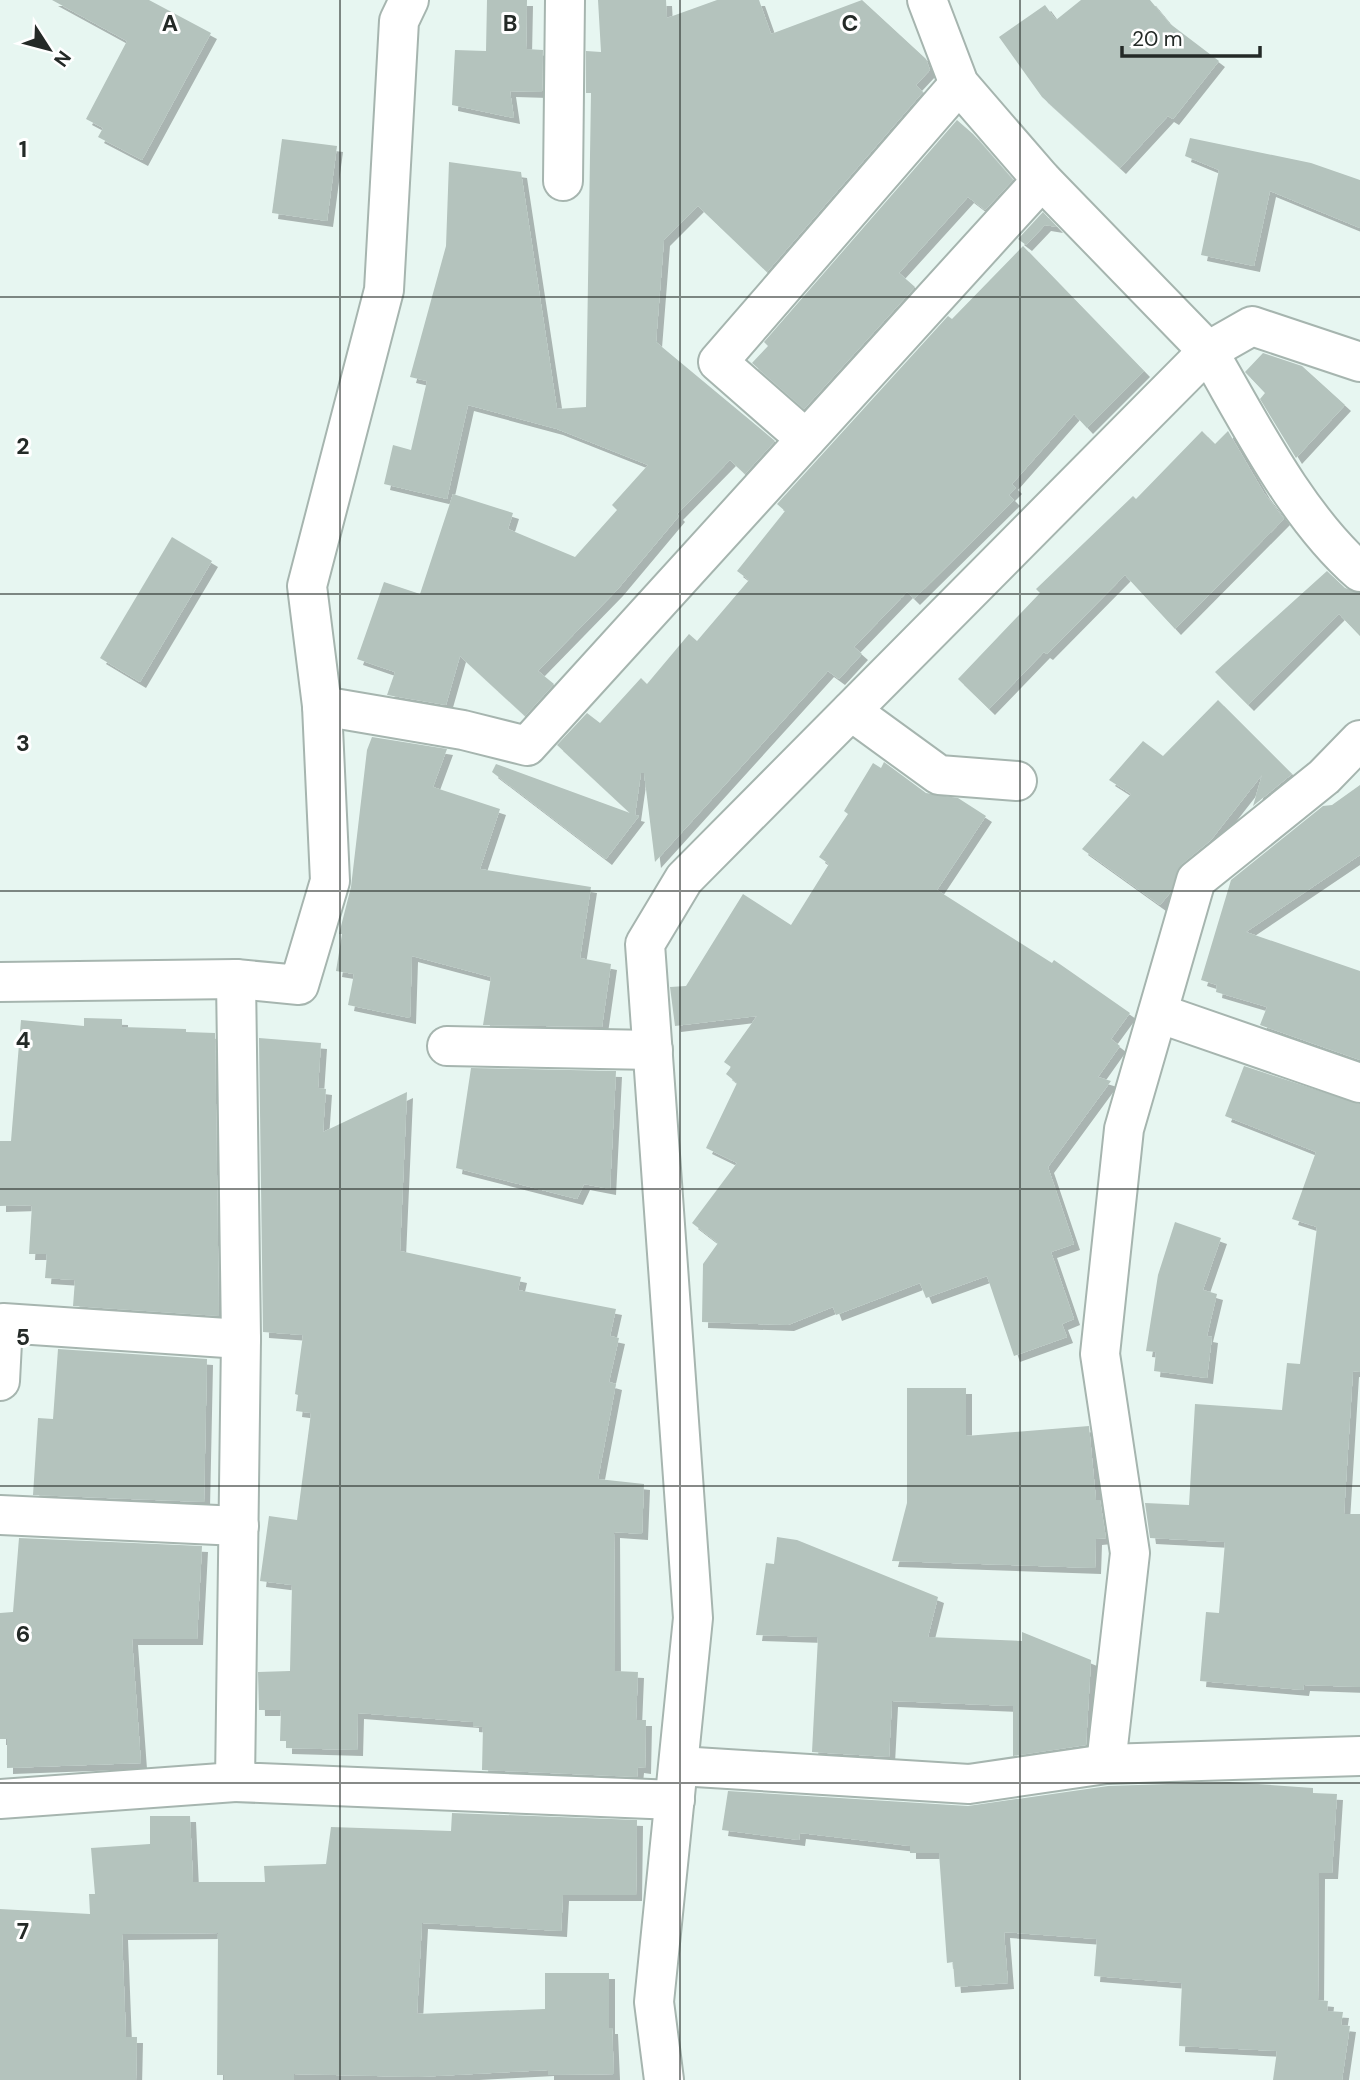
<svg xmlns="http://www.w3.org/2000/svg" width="1360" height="2080" viewBox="0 0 1360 2080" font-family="'DM Sans',sans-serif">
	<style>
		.building { fill: #b4c3bd; filter: url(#shadow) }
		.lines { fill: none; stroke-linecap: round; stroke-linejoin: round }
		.minor-casing { stroke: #a6b5af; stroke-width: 42 }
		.minor { stroke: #fff; stroke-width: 38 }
		.grid { fill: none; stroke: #242a27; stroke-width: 2; stroke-opacity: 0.55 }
		.grid-label { font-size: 23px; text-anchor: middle; font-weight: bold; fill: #242a27; stroke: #fff; stroke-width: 6; stroke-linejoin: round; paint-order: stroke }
	</style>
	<defs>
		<filter id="shadow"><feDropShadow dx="6" dy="6" stdDeviation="0" flood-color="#0004"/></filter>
	</defs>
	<rect width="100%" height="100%" fill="#e7f6f1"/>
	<g class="building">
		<polygon points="52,0 149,0 211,33 142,160 98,137 103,128 86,119 127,41"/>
		<polygon points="487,0 527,0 526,49 543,50 542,92 510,91 514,118 452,105 455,50 486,51"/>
		<polygon points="598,0 666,0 667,18 717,0 759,0 771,34 862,0 926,59 930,70 916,85 923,92 767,272 698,206 664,240 656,342 775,441 745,474 730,460 677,514 679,516 617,590 538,671 554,684 525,716 460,656 446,705 387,695 395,672 357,659 384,582 420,594 453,494 513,513 508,529 575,557 617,510 612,505 648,465 557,429 468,405 447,499 384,484 393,445 411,450 427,381 410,377 446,246 449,162 521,172 557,409 586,407 591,93 586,93 586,51 601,52"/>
		<polygon points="1081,0 1150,0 1169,23 1219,61 1173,119 1168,116 1120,168 1042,97 999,37 1045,5 1056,20"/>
		<polygon points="957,120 973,134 1013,180 985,210 968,197 899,273 915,287 804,409 752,363 768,346 764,342"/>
		<polygon points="1190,138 1311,163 1360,180 1360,228 1270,191 1254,266 1201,255 1219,170 1185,156"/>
		<polygon points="282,139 337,146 327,221 272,213"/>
		<polygon points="1043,212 1057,227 1045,225 1026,245 1018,239"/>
		<polygon points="1023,246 1144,371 1087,428 1074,414 1012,484 1016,488 1009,495 1014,500 914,599 907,592 854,647 862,654 839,679 828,671 655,862 644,773 641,773 635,815 639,816 606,859 492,772 496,764 630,813 557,745 587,713 600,723 641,678 647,684 689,634 697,641 749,580 737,571 785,511 777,504 948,316 952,319"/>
		<polygon points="1263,353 1302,366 1345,405 1296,458 1260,399 1265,393 1245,372"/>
		<polygon points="1202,431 1215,444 1228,431 1264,493 1284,519 1175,629 1125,575 1047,654 1044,652 989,709 958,679 1040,593 1036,589 1133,496 1136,499"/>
		<polygon points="172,537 212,561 140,682 100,658"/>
		<polygon points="1327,571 1345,588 1360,593 1360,636 1339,614 1248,705 1215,672"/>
		<polygon points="1218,700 1292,774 1253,806 1262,775 1211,840 1182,864 1170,893 1160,905 1082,849 1131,794 1109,780 1143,741 1163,756"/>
		<polygon points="372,737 447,749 433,787 500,809 480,869 591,887 580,958 611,964 602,1027 483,1025 491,977 412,956 410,1018 348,1005 354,974 336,971 342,934 339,934 351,887 367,750"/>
		<polygon points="884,762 926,793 958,798 986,816 937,890 1052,963 1054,960 1130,1013 1111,1039 1120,1046 1098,1077 1111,1081 1048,1167 1074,1244 1051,1252 1074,1319 1062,1324 1067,1337 1014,1356 987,1276 926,1298 920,1283 836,1315 833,1307 788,1325 702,1322 703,1264 718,1243 692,1223 737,1163 706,1148 737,1083 726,1074 731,1067 724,1062 757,1016 675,1026 670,987 686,986 743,894 791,925 829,864 819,857 848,814 844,811 873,763 881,768"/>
		<polygon points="1360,785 1360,855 1246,932 1360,971 1360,1060 1260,1025 1267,1007 1216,992 1217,985 1201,980 1231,880 1323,806 1332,805"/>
		<polygon points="84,1018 122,1019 122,1027 186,1029 186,1032 215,1033 219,1316 73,1306 75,1280 45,1278 47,1254 29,1254 32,1205 0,1206 0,1141 11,1141 21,1020 84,1026"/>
		<polygon points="259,1038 321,1043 318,1088 326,1089 323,1132 407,1092 400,1251 521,1277 518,1290 616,1309 610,1336 619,1338 609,1382 616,1384 598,1479 644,1484 642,1534 614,1532 615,1671 638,1672 636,1720 646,1720 645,1768 638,1767 637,1777 482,1770 483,1727 473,1726 473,1722 358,1713 357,1750 286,1748 286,1741 280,1741 281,1710 259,1710 258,1672 290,1671 292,1585 260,1581 269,1516 297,1520 311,1413 296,1411 298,1395 295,1394 303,1335 263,1332"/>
		<polygon points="1244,1066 1360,1104 1360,1372 1353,1371 1344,1514 1360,1514 1360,1687 1304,1685 1303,1690 1200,1681 1206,1612 1219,1613 1225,1542 1150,1538 1145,1503 1189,1505 1195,1404 1282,1410 1287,1363 1300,1364 1317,1227 1292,1219 1316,1152 1225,1116"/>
		<polygon points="471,1068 616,1071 610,1189 584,1184 577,1199 456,1168"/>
		<polygon points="1175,1222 1221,1238 1203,1290 1217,1294 1207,1336 1212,1337 1207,1378 1154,1371 1156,1352 1146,1351 1158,1275"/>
		<polygon points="58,1349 207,1359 204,1502 33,1495 38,1418 53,1419"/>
		<polygon points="907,1388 966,1388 966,1436 1089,1426 1096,1500 1100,1500 1106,1538 1096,1539 1095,1568 892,1561 907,1503"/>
		<polygon points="777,1537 797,1540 938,1597 928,1637 1022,1641 1022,1632 1091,1660 1086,1745 1013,1756 1013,1706 892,1701 889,1757 812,1752 818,1637 756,1635 766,1563 774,1564"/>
		<polygon points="19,1538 202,1546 197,1639 132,1639 141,1763 7,1768 7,1739 0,1739 0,1613 13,1612"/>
		<polygon points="1229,1782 1313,1788 1313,1793 1337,1794 1332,1873 1319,1873 1318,2000 1328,2001 1327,2011 1343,2012 1341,2025 1350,2026 1342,2080 1273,2080 1277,2051 1179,2046 1182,1983 1094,1976 1097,1939 1004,1932 1008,1983 955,1987 953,1962 947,1963 939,1853 910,1853 910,1846 800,1833 799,1840 722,1830 728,1791 968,1806 1108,1786"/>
		<polygon points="452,1813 637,1820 636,1895 563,1895 561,1931 422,1923 417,2014 545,2009 545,1973 609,1973 609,2028 612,2028 614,2074 548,2075 548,2070 418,2077 294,2074 294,2080 224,2080 224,2075 217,2075 218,1933 122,1934 126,2037 137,2037 136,2080 0,2080 0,1909 90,1914 89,1894 95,1894 91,1848 150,1844 150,1816 190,1816 193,1882 265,1882 264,1866 326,1864 331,1827 451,1831"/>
	</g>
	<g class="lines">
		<g class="minor-casing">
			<g id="minor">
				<polyline points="927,0 959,84 1042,180 1208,351 1252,326 1360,362"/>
				<polyline points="563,181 565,0"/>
				<polyline points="806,439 718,362 959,84"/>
				<polyline points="322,706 463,730 527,746 1042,180"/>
				<polyline points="851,711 939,775 1017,781"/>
				<polyline points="236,979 241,1339 235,1782 675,1800"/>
				<polyline points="0,982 236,979 299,985 330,881 322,706 307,586 384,290 399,21 409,0"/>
				<polyline points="1158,1013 1360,1083"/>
				<polyline points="447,1046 653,1050"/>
				<polyline points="0,1381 3,1323 241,1339"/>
				<polyline points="0,1515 239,1526"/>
				<polyline points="1106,1764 1130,1553 1100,1354 1124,1129 1196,880 1324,777 1360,740"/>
				<polyline points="679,1766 969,1784 1106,1764 1360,1756"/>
				<polyline points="0,1799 235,1782"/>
				<path d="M664 2080 654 2002 693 1618 645 944 684 879 1208 351C1250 423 1296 516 1360 572"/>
			</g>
		</g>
		<use href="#minor" class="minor"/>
	</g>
	<path class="grid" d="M340 0V2080M680 0V2080M1020 0V2080M0 297H1360M0 594H1360M0 891H1360M0 1189H1360M0 1486H1360M0 1783H1360"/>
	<g class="grid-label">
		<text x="170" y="31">A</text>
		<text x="510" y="31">B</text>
		<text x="850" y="31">C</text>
		<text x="23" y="157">1</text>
		<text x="23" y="454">2</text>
		<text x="23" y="751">3</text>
		<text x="23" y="1048">4</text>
		<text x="23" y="1345">5</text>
		<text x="23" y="1642">6</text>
		<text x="23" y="1939">7</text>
	</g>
	<g transform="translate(49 49) rotate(126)" stroke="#ffffff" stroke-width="5" paint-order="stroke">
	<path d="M0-5L12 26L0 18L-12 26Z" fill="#242a27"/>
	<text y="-10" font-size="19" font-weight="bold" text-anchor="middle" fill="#242a27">N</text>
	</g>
	<path d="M1122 46v10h138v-10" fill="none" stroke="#242a27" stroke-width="3.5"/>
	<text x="1132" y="46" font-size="21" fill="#242a27" stroke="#ffffff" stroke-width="5" paint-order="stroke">20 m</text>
</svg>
